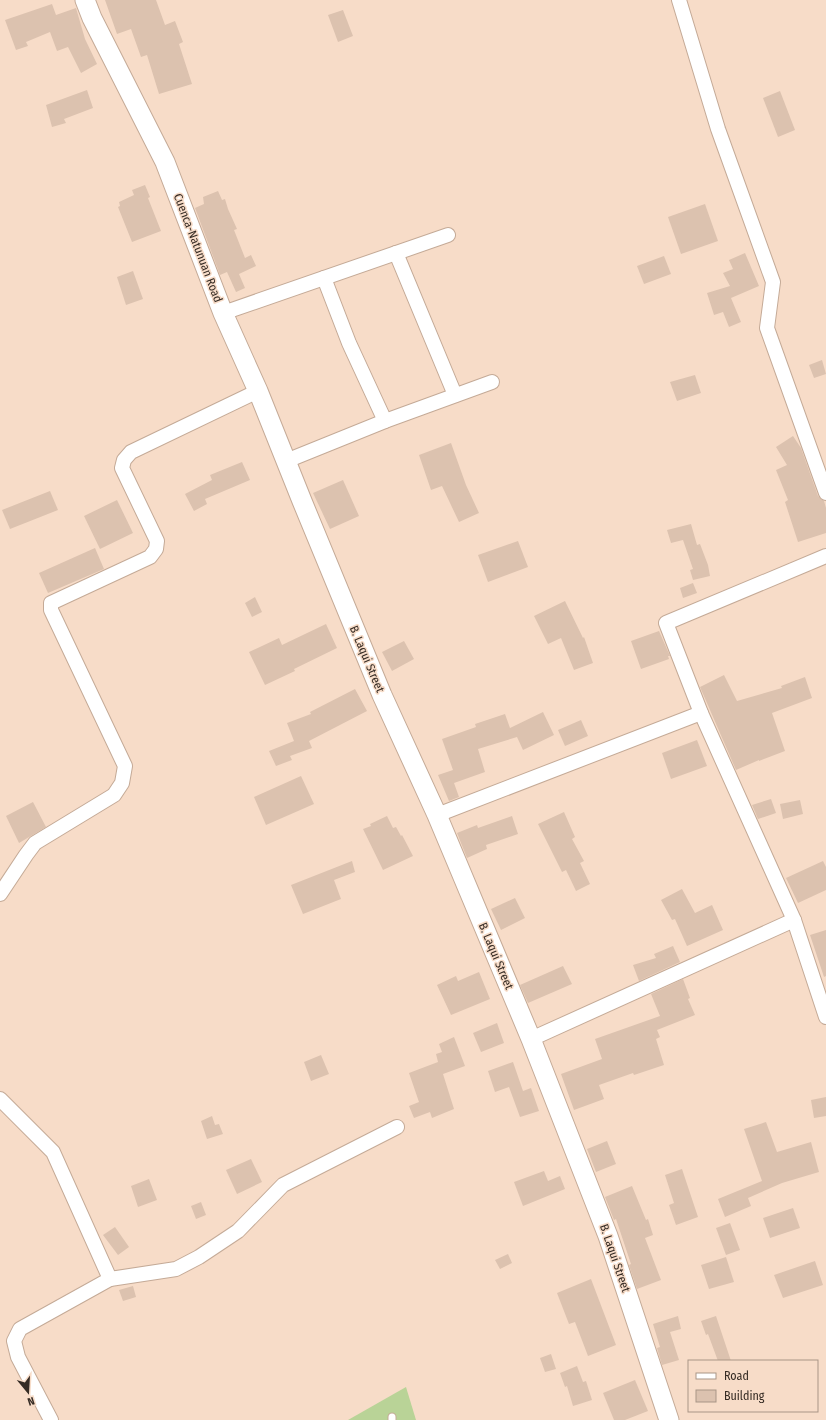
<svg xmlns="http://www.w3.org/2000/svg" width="826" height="1420" viewBox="0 0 826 1420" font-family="'Fira Sans Condensed',sans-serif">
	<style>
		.green { fill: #b9d397 }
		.building { fill: #dcc2af }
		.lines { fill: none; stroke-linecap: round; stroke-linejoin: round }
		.service-casing { stroke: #c4aa97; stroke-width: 9 }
		.minor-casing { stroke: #c4aa97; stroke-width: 16 }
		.secondary-casing { stroke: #c4aa97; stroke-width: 21 }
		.service { stroke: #fff; stroke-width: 7 }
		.minor { stroke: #fff; stroke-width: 14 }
		.secondary { stroke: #fff; stroke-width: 19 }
		.labels { text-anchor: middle; stroke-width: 3; stroke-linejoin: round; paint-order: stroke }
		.street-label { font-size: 12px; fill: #352b24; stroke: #f7dcc8 }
	</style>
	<rect width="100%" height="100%" fill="#f7dcc8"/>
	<polygon class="green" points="406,1387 416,1420 348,1420"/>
	<g class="building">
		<polygon points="105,0 156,0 165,25 175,21 183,42 179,44 192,84 159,94 147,55 141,57 131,29 117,34"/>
		<polygon points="52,4 56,15 76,8 85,39 97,64 81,73 68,47 57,51 50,32 26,42 28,46 16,50 5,20"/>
		<polygon points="343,10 353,36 338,42 328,15"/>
		<polygon points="87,90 93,108 64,119 66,123 52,127 46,105"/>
		<polygon points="780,91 795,130 778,137 763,98"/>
		<polygon points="145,185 150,197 148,198 161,231 132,242 118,207 120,206 119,202 134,195 132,190"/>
		<polygon points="218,191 222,200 225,199 228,209 237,229 234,230 245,258 251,255 256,266 239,274 245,288 236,292 227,272 220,275 195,208 204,204 203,197"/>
		<polygon points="705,204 718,241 681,254 668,217"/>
		<polygon points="745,253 759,286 731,298 741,322 729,327 723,312 714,315 707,293 730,286 723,273 733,269 729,260"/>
		<polygon points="664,256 671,274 644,284 637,266"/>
		<polygon points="133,271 143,299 126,305 117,277"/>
		<polygon points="822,360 826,374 814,378 809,365"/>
		<polygon points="695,375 701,393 677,401 670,382"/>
		<polygon points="793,436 801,448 818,496 824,501 826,508 826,533 798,542 785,502 788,500 776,470 787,465 776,447"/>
		<polygon points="451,443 466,485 479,513 459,522 442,486 431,490 419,455"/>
		<polygon points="242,462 250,480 205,499 207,504 194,511 185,494 212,480 210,475"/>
		<polygon points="343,480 359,516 330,529 313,493"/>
		<polygon points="50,491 58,510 10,529 2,510"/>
		<polygon points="117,500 133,533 100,549 84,516"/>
		<polygon points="691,524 697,545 700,544 708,565 710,576 693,580 690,570 693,569 683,540 671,543 667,530"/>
		<polygon points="518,541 528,567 488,582 478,555"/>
		<polygon points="95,548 104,569 48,593 39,573"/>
		<polygon points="693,583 697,593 683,598 680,588"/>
		<polygon points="255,597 262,612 252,617 245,603"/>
		<polygon points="565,601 583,638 584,637 593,663 574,670 561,638 548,644 534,616"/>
		<polygon points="326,624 337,648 294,669 295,671 265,685 249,652 279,638 282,645"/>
		<polygon points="659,631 670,656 668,656 669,659 641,669 631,641"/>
		<polygon points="404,641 414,659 392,671 382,652"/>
		<polygon points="724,675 737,701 782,688 781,686 805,677 812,698 772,713 785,751 759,761 759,760 736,770 700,687"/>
		<polygon points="355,689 367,711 309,741 312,748 290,756 292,760 276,766 269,751 294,741 287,723 311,714 310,712"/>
		<polygon points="543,712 554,735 523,750 517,737 478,749 485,772 454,783 459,797 449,801 438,775 453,770 442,739 476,727 475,724 505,714 510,728"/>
		<polygon points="581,720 588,736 565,746 558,730"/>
		<polygon points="697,740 707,766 671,779 662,753"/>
		<polygon points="301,776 314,804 266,825 254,797"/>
		<polygon points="771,799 776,813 758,819 752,805"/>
		<polygon points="800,800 803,814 783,819 780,804"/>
		<polygon points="33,802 46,827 19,843 6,816"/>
		<polygon points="564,812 575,837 572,839 584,861 580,863 590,884 576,891 566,870 562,872 538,824"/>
		<polygon points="387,816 393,828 396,827 401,836 402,835 413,856 383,870 363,829 371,826 370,824"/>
		<polygon points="512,816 518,834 486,845 487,849 467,858 457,833 477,825 478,828"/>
		<polygon points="352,861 355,872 334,880 341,899 303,914 291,885"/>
		<polygon points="823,861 826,867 826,890 798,903 786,878"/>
		<polygon points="682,889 695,913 712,905 723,930 687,946 675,919 672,920 661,900"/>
		<polygon points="515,898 525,918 501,930 491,909"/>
		<polygon points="826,930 826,976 824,977 810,935"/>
		<polygon points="673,946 680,962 639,981 633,965 656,958 654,954"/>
		<polygon points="563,966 572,984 528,1003 520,985"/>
		<polygon points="479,972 490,999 451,1015 437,985 456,976 458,981"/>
		<polygon points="683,979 690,998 688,999 695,1015 657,1030 660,1037 656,1039 664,1065 634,1075 633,1073 599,1085 604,1099 574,1110 561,1074 602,1059 595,1039 660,1016 651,994"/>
		<polygon points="497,1023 504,1043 481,1052 473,1033"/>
		<polygon points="454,1037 465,1066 443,1074 454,1109 432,1118 430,1112 414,1118 409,1106 419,1102 409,1073 438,1062 436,1054 442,1052 439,1044"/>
		<polygon points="321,1055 329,1074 311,1081 304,1062"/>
		<polygon points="513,1062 523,1091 531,1088 539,1111 520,1117 509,1087 495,1092 488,1071"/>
		<polygon points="826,1097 826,1116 814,1118 811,1100"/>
		<polygon points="212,1116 215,1125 219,1124 223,1134 207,1139 201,1121"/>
		<polygon points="766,1122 777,1152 811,1142 819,1172 782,1183 748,1198 751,1206 725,1217 718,1199 762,1181 744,1129"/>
		<polygon points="607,1141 616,1164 596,1172 587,1149"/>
		<polygon points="251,1159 262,1182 237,1194 226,1170"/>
		<polygon points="682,1169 698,1217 676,1225 669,1205 674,1203 665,1175"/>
		<polygon points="544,1171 548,1181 560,1176 565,1189 523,1206 514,1182"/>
		<polygon points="149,1179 157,1200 138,1207 131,1186"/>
		<polygon points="632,1186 646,1220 648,1219 653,1235 645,1238 661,1280 637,1289 629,1265 631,1264 616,1219 614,1220 605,1197"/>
		<polygon points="201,1202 206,1215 196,1219 191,1206"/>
		<polygon points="793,1208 800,1228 770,1238 763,1218"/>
		<polygon points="730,1223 740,1250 726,1255 716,1228"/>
		<polygon points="115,1227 129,1247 118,1255 103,1235"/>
		<polygon points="508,1254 512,1263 500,1269 495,1260"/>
		<polygon points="726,1257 734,1282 709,1289 701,1265"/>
		<polygon points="815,1261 823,1285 783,1298 774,1275"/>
		<polygon points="591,1279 616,1345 588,1356 575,1322 569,1324 557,1293"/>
		<polygon points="133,1286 136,1297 123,1301 119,1290"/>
		<polygon points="678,1316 681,1329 670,1332 679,1360 662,1365 657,1348 660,1347 653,1324"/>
		<polygon points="716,1316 731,1361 718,1361 708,1334 706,1335 701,1321"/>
		<polygon points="551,1354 556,1369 545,1372 540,1358"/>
		<polygon points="577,1366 583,1382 586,1381 592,1400 573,1406 567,1386 565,1387 560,1373"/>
		<polygon points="635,1380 648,1411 625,1420 614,1420 603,1393"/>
	</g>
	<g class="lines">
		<g class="service-casing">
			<polyline id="service" points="392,1417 392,1420"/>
		</g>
		<g class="minor-casing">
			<g id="minor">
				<polyline points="679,0 718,129 773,282 767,328 826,493"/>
				<polyline points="396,253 455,395"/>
				<polyline points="324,278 349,343 385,421"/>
				<polyline points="223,313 448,235"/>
				<polyline points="286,461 385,421 492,382"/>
				<polyline points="826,556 666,623 701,713 794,920 826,1017"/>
				<polyline points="437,815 701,713"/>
				<polyline points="0,894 26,855 35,843 114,795 122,783 125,766 51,610 51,603 150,557 156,549 157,541 122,468 124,460 131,452 258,391"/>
				<polyline points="531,1039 794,920"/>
				<polyline points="0,1099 53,1152 110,1279 20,1329 14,1341 18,1357 51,1420"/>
				<polyline points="110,1279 176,1269 199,1257 238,1231 283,1185 397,1127"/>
			</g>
		</g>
		<g class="secondary-casing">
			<polyline id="secondary" points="85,0 92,18 165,162 223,313 258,391 302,501 382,695 437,815 531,1039 608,1236 669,1420"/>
		</g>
		<use href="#service" class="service"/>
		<use href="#minor" class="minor"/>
		<use href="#secondary" class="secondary"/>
	</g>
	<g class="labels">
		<g class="street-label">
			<text transform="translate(198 248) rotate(69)" y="4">Cuenca-Natunuan Road</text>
			<text transform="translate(367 659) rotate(67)" y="4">B. Laqui Street</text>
			<text transform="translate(496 956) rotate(67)" y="4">B. Laqui Street</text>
			<text transform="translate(615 1258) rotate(71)" y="4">B. Laqui Street</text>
		</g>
	</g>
	<rect x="688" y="1360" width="130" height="52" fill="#f7dcc8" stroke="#a99586"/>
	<rect x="696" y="1373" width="20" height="6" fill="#ffffff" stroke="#a99586"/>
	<text x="724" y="1380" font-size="12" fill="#352b24">Road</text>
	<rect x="696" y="1390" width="20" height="12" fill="#dcc2af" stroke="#a99586"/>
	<text x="724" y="1400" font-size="12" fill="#352b24">Building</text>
	<g transform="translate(28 1392) rotate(162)" stroke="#f7dcc8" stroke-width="3" paint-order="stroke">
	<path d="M0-3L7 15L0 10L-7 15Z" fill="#352b24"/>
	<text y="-6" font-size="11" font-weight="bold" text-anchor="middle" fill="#352b24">N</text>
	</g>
</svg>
